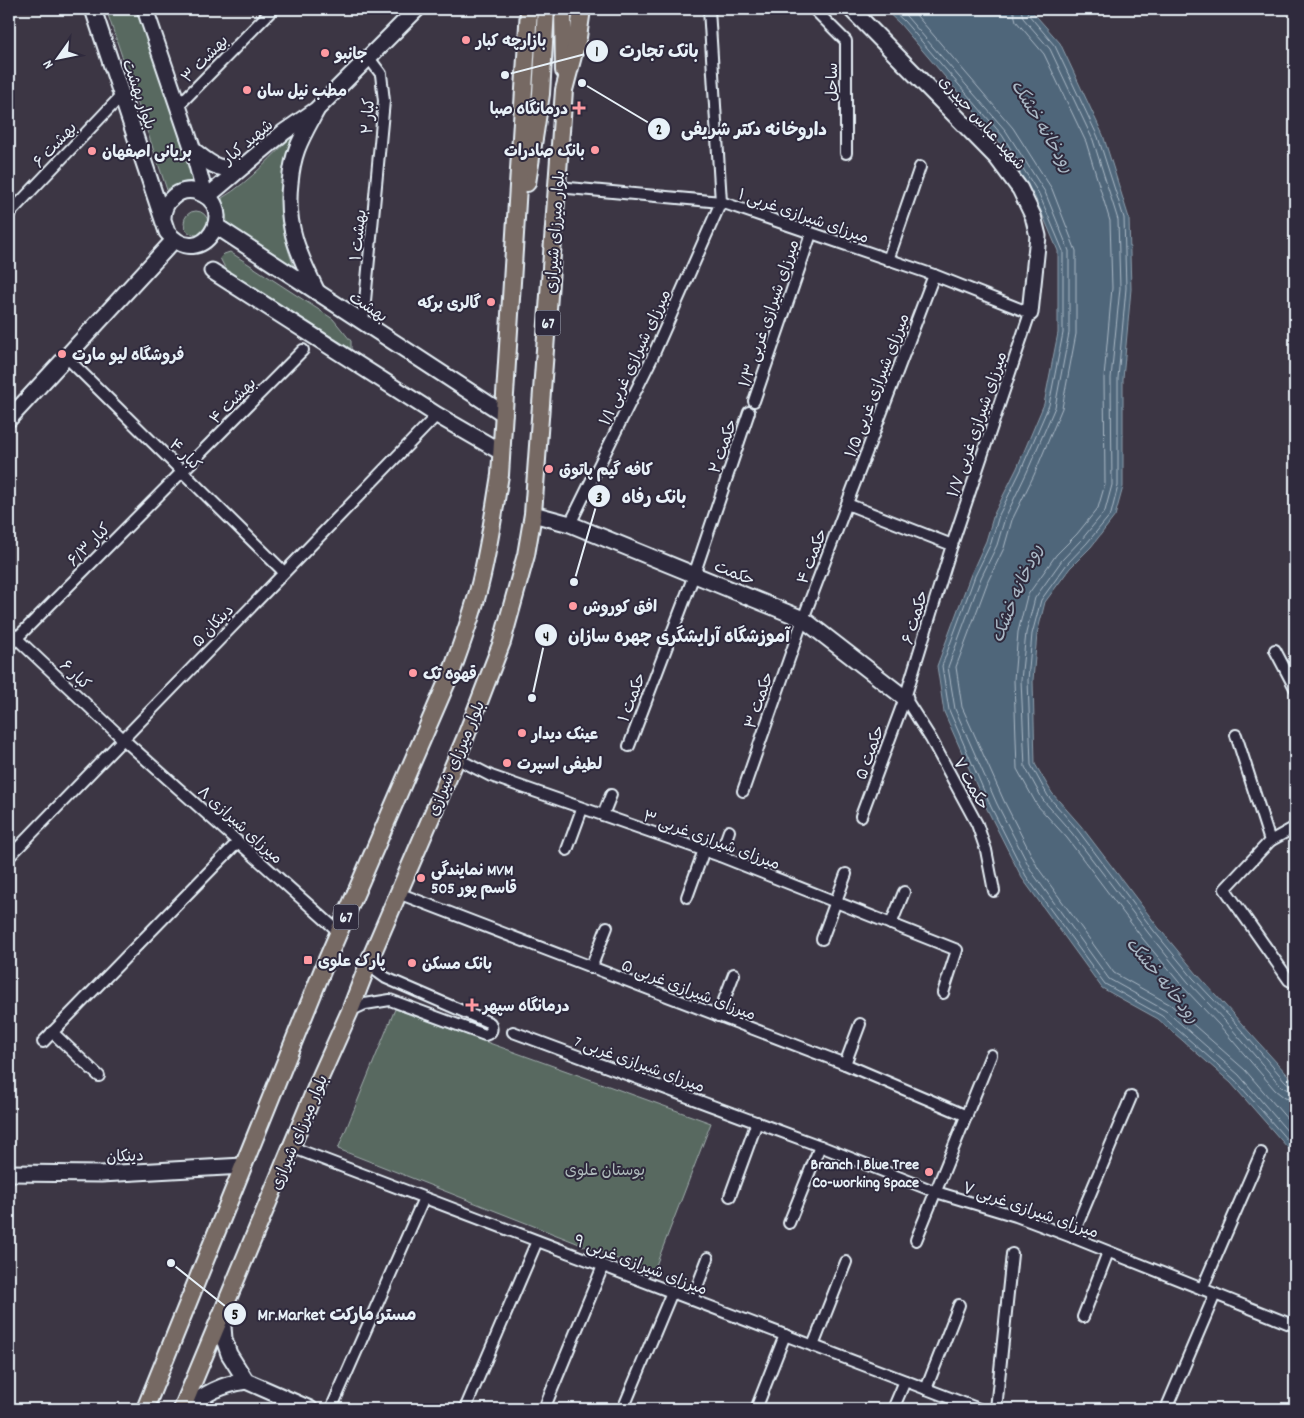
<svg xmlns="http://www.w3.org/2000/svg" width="1304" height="1418" viewBox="0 0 1304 1418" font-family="Dekko,'Playpen Sans Arabic',sans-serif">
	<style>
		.green { fill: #596961; stroke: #a0adac }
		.water { fill: #4f667a; stroke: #8c9eac }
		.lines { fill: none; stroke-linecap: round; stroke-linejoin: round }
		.shore { stroke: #abb9c6; stroke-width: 1 }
		.street-casing { stroke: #e8f1f8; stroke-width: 14 }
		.secondary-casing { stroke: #e8f1f8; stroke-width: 19 }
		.primary-casing { stroke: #e8f1f8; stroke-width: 20 }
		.street { stroke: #2f2a3d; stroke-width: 10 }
		.secondary { stroke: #2f2a3d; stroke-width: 15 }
		.primary { stroke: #766964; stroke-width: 16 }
		.poi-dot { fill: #ff9aa2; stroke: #2f2a3d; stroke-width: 2 }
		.labels { text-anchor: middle; stroke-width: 4; stroke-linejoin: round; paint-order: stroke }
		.shield { fill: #2f2a3d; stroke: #b0b5c0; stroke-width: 1 }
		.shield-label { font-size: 15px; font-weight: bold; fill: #e8f1f8 }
		.poi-label { font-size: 16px; font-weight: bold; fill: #e8f1f8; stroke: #2f2a3d; text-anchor: start }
		.street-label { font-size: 16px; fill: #e8f1f8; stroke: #2f2a3d }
		.park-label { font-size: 16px; fill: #afbbbc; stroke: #2f2a3d }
		.water-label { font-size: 18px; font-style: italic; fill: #abb9c6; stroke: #2f2a3d }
		.leader { fill: none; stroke: #e8f1f8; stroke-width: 2 }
		.callout-dot { fill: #e8f1f8; stroke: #2f2a3d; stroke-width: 2 }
		.mark-label { font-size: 15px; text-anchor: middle; font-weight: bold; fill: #111 }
		.callout-label { font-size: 18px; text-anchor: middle; font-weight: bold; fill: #e8f1f8; stroke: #2f2a3d; stroke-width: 4; stroke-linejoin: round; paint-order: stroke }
	</style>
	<rect width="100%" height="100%" fill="#3c3644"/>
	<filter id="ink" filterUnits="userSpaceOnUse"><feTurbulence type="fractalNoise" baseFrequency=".02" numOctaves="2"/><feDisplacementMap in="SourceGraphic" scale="10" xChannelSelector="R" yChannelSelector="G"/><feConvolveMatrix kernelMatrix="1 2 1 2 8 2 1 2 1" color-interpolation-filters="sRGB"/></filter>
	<g filter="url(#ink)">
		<g class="green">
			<path d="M106 9H139L196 184C184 182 177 185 168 193Z"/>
			<path d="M297 131C275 181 276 222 296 272L229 230 222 198C251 181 273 155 297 131Z"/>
			<circle cx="196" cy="223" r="12"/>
			<polygon points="230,252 333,319 351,341 351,349 226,270 220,258 224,254"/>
			<polygon points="395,1009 711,1123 653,1273 338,1149"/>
		</g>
		<polygon class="water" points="884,9 1030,9 1060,43 1103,135 1129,218 1131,289 1123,379 1123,487 1115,516 1091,547 1070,568 1045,602 1037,634 1033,680 1035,764 1052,793 1081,826 1158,927 1197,974 1295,1083 1295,1156 1231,1083 1158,1019 1102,988 1022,878 987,809 944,712 937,666 971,574 986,541 994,514 1017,468 1044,404 1058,333 1058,251 1035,197 997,138 900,24"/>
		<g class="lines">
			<g class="shore">
				<polyline points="891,9 904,21 1002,135 1039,194 1063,251 1063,333 1049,405 1021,470 999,515 991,543 975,576 942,666 949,710 991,807 1026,876 1105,984 1162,1016 1235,1080 1295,1149"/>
				<polyline points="900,9 1006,131 1045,192 1069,251 1069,333 1055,407 1027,472 1005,518 997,545 981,578 948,667 955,709 997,804 1032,872 1109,979 1166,1011 1239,1075 1295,1140"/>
				<polyline points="911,9 1013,128 1052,189 1076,251 1076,334 1062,408 1034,475 1012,520 1004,548 988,581 956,667 962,707 1004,801 1038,868 1114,973 1171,1005 1245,1070 1295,1128"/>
				<polyline points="1013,9 1016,21 1044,54 1086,142 1110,221 1112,288 1104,378 1105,484 1098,508 1077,534 1056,555 1027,596 1018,632 1014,680 1017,769 1037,805 1067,838 1143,939 1183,987 1220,1026 1275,1090 1285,1098 1295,1100"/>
				<polyline points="1021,9 1023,18 1050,49 1093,140 1118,220 1120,288 1111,378 1112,485 1105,511 1082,539 1062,560 1035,598 1026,633 1021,680 1025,767 1043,800 1072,833 1149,934 1188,982 1225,1021 1280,1085 1289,1091 1295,1093"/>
				<polyline points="1027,9 1028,14 1055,46 1098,137 1124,218 1126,288 1118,378 1118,486 1111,514 1087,543 1067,564 1041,600 1032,634 1028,680 1031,765 1048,796 1077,829 1154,931 1193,978 1230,1017 1285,1081 1291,1086 1295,1086"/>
			</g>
			<g class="street-casing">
				<g id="street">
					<polyline points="814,9 846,41 846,153"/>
					<polyline points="178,106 273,9"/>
					<polyline points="558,187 721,202 934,275 1030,313 952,545 905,698 861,816"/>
					<polyline points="9,214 122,95"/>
					<polyline points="888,260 920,167"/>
					<polyline points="363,322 384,101 381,74 369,58"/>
					<polyline points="66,357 284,572"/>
					<polyline points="754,401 811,234"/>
					<polyline points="847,504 952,545"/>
					<polyline points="570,524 652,358 721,202 709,9"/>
					<polyline points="9,631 123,739 339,932"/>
					<polyline points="9,646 303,350"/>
					<polyline points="1275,650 1295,688"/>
					<polyline points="905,698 931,739 977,824 986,850 994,891"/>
					<polyline points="1236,735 1270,841 1225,889 1289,980 1295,983"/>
					<polyline points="629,746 694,575 749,412"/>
					<polyline points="456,758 491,776 720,856 957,950 943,993"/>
					<polyline points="743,791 803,619 934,275"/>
					<polyline points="603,815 611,795"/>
					<polyline points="1270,841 1295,827"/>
					<polyline points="567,850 582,809"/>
					<polyline points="720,856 729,831"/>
					<polyline points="9,857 437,415"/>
					<polyline points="398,893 845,1064 967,1116"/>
					<polyline points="687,897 704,850"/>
					<polyline points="891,924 904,892"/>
					<polyline points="822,939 846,874"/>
					<polyline points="591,968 607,927"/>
					<path d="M350 1011 365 1004 390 1000 485 1035C492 1033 493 1029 490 1023L386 978 379 973 370 959"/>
					<polyline points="718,1016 734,974"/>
					<polyline points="52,1032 99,1076"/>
					<polyline points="513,1032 820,1146 936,1192 1016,1216 1072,1237 1295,1326"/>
					<polyline points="43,1042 238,842"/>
					<polyline points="845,1064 860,1024"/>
					<polyline points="291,1147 979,1409"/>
					<polyline points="730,1196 757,1122"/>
					<polyline points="789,1223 820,1146"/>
					<polyline points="1072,1237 1131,1097"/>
					<polyline points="916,1240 991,1055"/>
					<polyline points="1202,1289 1261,1153"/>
					<polyline points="692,1300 708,1258"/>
					<polyline points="1083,1317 1108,1252"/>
					<polyline points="813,1346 846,1262"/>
					<polyline points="926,1389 959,1305"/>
					<polyline points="331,1409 424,1198"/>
					<polyline points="465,1409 537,1241"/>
					<polyline points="544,1409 603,1266"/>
					<polyline points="623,1409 672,1292"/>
					<polyline points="756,1409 785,1335"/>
					<polyline points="893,1409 905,1381"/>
					<polyline points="996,1409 1012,1254"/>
					<polyline points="1166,1409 1215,1294"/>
				</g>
			</g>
			<g class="secondary-casing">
				<g id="secondary">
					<path d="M93 9 167 232C202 274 241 206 198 192 189 189 179 191 172 198 166 203 163 210 163 218"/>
					<polyline points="145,9 193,150 205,195"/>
					<polyline points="851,9 997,158 1020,189 1033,216 1038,236 1030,313"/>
					<path d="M316 111C309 124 302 136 297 149 293 160 291 172 290 183 285 226 299 255 317 292"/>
					<path d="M193 150C213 166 218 172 245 165"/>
					<polyline points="208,196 284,132 316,110 417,9"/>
					<polyline points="216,226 504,414"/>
					<polyline points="212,271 437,415 501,452"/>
					<polyline points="9,419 174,240"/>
					<polyline points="533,514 570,524 803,619 905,698"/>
					<polyline points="9,1173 101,1174 243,1166"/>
					<polyline points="222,1314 224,1339 229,1354 246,1381 310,1409"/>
					<path d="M185 1409C206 1393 220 1385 246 1381"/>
				</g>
			</g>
			<g class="primary-casing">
				<g id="primary">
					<polyline points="563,9 564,71"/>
					<polyline points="527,183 541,94 546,9"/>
					<path d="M145 1409 325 964 453 668C463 640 473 613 480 584 489 548 494 511 500 475L529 9"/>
					<polyline points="182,1409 320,1078 350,1011 370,959 464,741 502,642 526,555 533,514 564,90 578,37 582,9"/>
				</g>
			</g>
			<use href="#street" class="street"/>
			<use href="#secondary" class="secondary"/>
			<use href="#primary" class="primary"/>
		</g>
	</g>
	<g class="poi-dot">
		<circle cx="466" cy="40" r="5"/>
		<circle cx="325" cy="53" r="5"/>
		<circle cx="247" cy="90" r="5"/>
		<path d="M576.5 100.5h5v5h5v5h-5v5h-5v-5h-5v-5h5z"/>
		<circle cx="595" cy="150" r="5"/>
		<circle cx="92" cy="151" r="5"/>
		<circle cx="491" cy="302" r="5"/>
		<circle cx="62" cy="354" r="5"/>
		<circle cx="549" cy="469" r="5"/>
		<circle cx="573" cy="606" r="5"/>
		<circle cx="413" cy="673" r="5"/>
		<circle cx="522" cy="733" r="5"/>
		<circle cx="507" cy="763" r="5"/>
		<circle cx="421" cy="878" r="5"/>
		<rect x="303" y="955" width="10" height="10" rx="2.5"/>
		<circle cx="412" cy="963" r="5"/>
		<path d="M469.5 997.5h5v5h5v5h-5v5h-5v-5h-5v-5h5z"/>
		<circle cx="929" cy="1172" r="5"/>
	</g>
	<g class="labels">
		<g class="shield">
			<rect x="535.5" y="310.5" width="25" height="25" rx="4"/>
			<rect x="333.5" y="904.5" width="25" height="25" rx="4"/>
		</g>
		<g class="shield-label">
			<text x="548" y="328">67</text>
			<text x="346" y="922">67</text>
		</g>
		<g class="poi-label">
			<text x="476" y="46">بازارچه کبار</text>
			<text x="335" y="59">جانبو</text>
			<text x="257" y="96">مطب نیل سان</text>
			<text x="568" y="114" text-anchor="end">درمانگاه صبا</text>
			<text x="585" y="156" text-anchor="end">بانک صادرات</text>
			<text x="102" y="157">بریانی اصفهان</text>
			<text x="481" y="308" text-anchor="end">گالری برکه</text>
			<text x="72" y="360">فروشگاه لیو مارت</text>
			<text x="559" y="475">کافه گیم پاتوق</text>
			<text x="583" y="612">افق کوروش</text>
			<text x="423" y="679">قهوه تک</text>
			<text x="532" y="739">عینک دیدار</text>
			<text x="517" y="769">لطیفی اسپرت</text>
			<text x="431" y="875">نمایندگی MVM<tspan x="431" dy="18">505 قاسم پور</tspan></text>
			<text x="318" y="966">پارک علوی</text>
			<text x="422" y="969">بانک مسکن</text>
			<text x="483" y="1011">درمانگاه سپهر</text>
			<text x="919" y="1169" text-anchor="end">Branch 1 Blue Tree<tspan x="919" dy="18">Co-working Space</tspan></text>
		</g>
		<g class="street-label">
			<text transform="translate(204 58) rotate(-46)" y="6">۳ بهشت</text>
			<text transform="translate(831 82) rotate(-90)" y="6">ساحل</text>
			<text transform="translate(140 94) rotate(71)" y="6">بلوار بهشت</text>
			<text transform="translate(367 116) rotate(-87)" y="6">۲ کبار</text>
			<text transform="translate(983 122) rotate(48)" y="6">شهید عباس حیدری</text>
			<text transform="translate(247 141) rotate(-40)" y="6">شهید کبار</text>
			<text transform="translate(54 144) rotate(-47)" y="6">۶ بهشت</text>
			<text transform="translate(804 215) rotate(19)" y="6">۱ میرزای شیرازی غربی</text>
			<text transform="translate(554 232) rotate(-86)" y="6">بلوار میرزای شیرازی</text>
			<text transform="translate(357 235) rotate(-84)" y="6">۱ بهشت</text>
			<text transform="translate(369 306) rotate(33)" y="6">بهشت</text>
			<text transform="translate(768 313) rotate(-71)" y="6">۱/۳ میرزای شیرازی غربی</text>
			<text transform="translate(634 357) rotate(-65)" y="6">۱/۱ میرزای شیرازی غربی</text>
			<text transform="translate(876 385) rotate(-69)" y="6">۱/۵ میرزای شیرازی غربی</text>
			<text transform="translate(232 400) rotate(-45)" y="6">۴ بهشت</text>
			<text transform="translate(976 424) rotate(-71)" y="6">۱/۷ میرزای شیرازی غربی</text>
			<text transform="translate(722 446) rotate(-71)" y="6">۲ حکمت</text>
			<text transform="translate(186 454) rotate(45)" y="6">۴ کبار</text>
			<text transform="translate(88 544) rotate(-45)" y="6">۶/۳ کبار</text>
			<text transform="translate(811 556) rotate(-69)" y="6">۴ حکمت</text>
			<text transform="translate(735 572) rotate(22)" y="6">حکمت</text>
			<text transform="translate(914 617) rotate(-73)" y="6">۶ حکمت</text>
			<text transform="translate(212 625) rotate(-46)" y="6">۵ دینکان</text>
			<text transform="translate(76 674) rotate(43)" y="6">۶ کبار</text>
			<text transform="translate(631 697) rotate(-69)" y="6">۱ حکمت</text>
			<text transform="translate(758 700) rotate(-71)" y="6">۳ حکمت</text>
			<text transform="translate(869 752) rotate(-70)" y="6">۵ حکمت</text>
			<text transform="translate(455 758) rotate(-67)" y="6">بلوار میرزای شیرازی</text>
			<text transform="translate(972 783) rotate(61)" y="6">۷ حکمت</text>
			<text transform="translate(241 824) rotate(42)" y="6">۸ میرزای شیرازی</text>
			<text transform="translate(712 839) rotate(20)" y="6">۳ میرزای شیرازی غربی</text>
			<text transform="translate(689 989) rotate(21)" y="6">۵ میرزای شیرازی غربی</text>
			<text transform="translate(640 1063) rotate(20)" y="6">میرزای شیرازی غربی 7</text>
			<text transform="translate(298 1132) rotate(-67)" y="6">بلوار میرزای شیرازی</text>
			<text transform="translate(125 1155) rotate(-3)" y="6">دینکان</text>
			<text transform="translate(1031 1209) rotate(19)" y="6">۷ میرزای شیرازی غربی</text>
			<text transform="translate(641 1264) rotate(21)" y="6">میرزای شیرازی غربی ۹</text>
		</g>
		<g class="park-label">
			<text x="605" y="1175">بوستان علوی</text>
		</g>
		<g class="water-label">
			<text transform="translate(1043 126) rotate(59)" y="6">رودخانه خشک</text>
			<text transform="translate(1016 593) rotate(-67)" y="6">رودخانه خشک</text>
			<text transform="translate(1163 980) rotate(51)" y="6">رودخانه خشک</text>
		</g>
	</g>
	<path class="leader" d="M505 75L597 51M582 83L659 129M574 582L599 496M532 698L546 635M171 1263L235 1314"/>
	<g class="callout-dot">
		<circle cx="505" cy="75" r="5"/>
		<circle cx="582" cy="83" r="5"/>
		<circle cx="574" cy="582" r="5"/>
		<circle cx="532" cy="698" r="5"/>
		<circle cx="171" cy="1263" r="5"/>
		<circle cx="597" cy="51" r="12"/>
		<circle cx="659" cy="129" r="12"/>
		<circle cx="599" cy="496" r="12"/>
		<circle cx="546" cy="635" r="12"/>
		<circle cx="235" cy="1314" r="12"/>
	</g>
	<g class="mark-label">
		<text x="597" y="56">1</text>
		<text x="659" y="134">2</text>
		<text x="599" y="502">3</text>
		<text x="546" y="641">4</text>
		<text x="235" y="1319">5</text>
	</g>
	<g class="callout-label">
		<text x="659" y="57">بانک تجارت</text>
		<text x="754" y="135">داروخانه دکتر شریفی</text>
		<text x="654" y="503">بانک رفاه</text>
		<text x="679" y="642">آموزشگاه آرایشگری چهره سازان</text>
		<text x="337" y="1320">Mr.Market مستر مارکت</text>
	</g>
	<rect width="1304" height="1418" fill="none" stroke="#2f2a3d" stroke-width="30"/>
	<rect x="15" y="15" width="1274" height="1388" fill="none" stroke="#e8f1f8" stroke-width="2" filter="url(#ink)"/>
	<g transform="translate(58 58) rotate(237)" stroke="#2f2a3d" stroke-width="4" paint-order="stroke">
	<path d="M0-4L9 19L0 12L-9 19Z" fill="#e8f1f8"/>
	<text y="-8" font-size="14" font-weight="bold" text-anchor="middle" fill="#e8f1f8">N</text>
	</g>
</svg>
